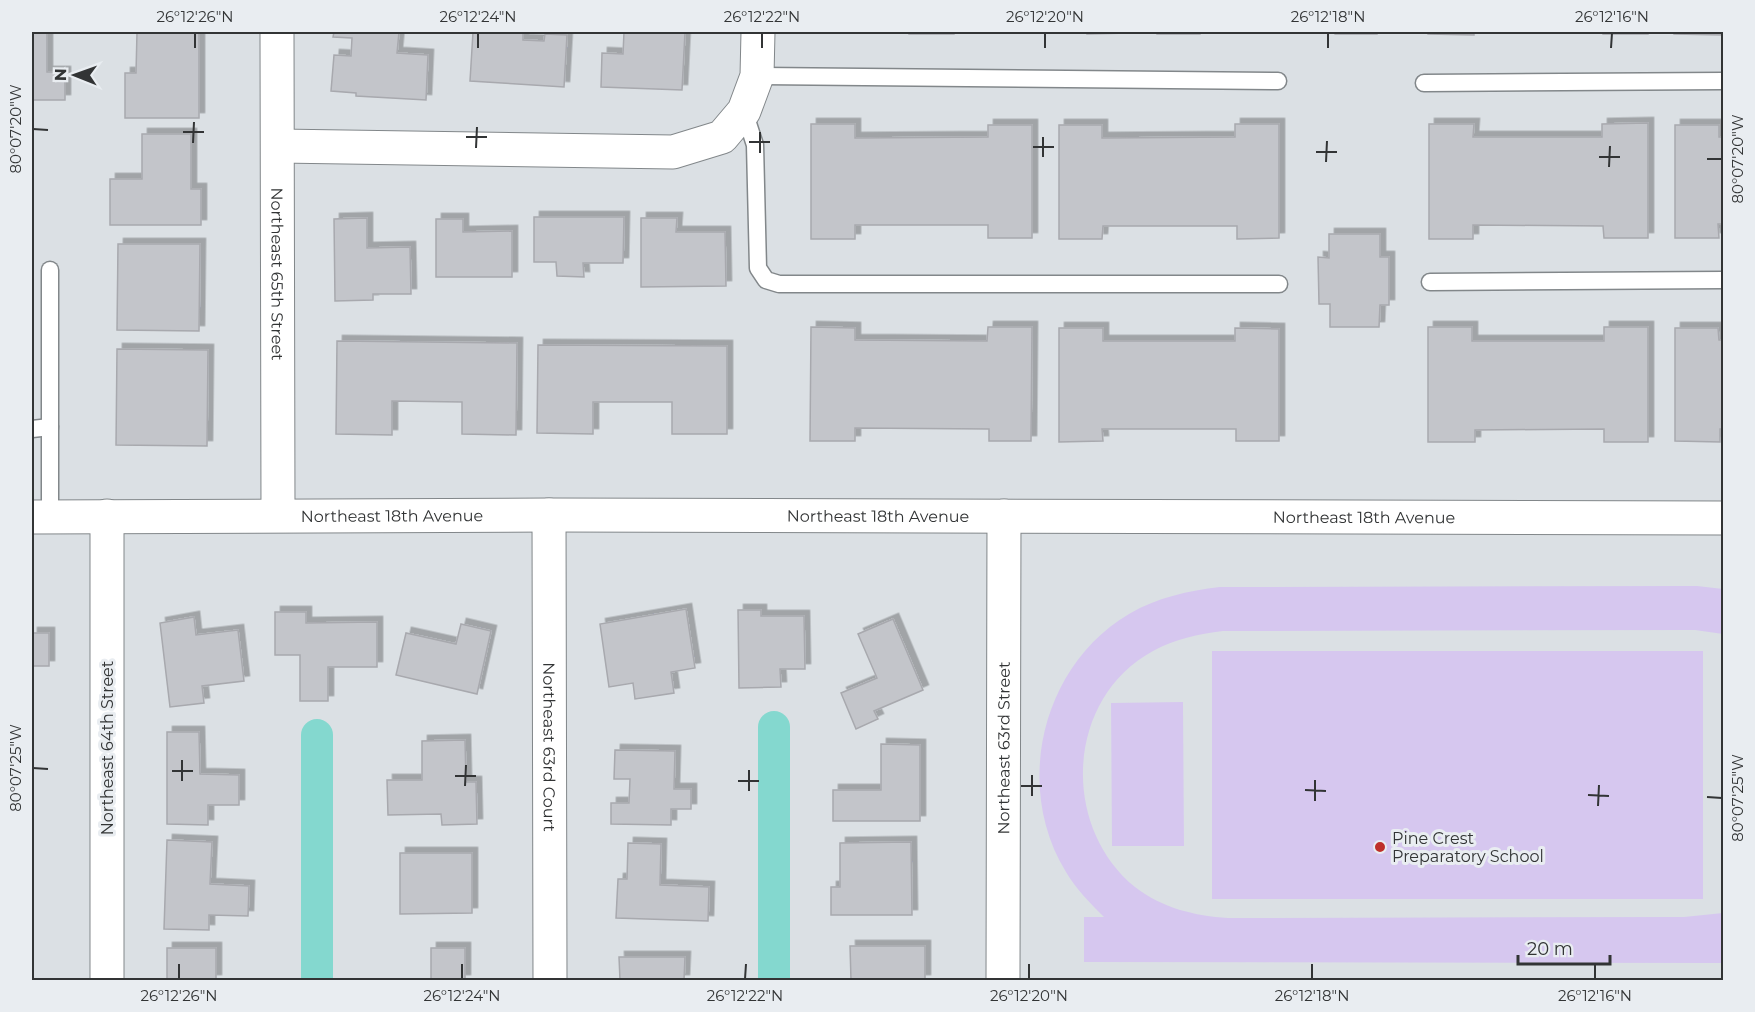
<svg xmlns="http://www.w3.org/2000/svg" width="1755" height="1012" viewBox="0 0 1755 1012" font-family="Montserrat,sans-serif">
	<style>
		.green { fill: #d6c7ef }
		.lines { fill: none; stroke-linecap: round; stroke-linejoin: round }
		.canal { stroke: #84d8cf; stroke-width: 32 }
		.building { fill: #c3c5ca; stroke: #a8a9ae; stroke-width: 1.5; filter: url(#shadow) }
		.service-casing { stroke: #82878a; stroke-width: 19 }
		.minor-casing { stroke: #82878a; stroke-width: 35 }
		.tertiary-casing { stroke: #82878a; stroke-width: 35 }
		.service { stroke: #fff; stroke-width: 16 }
		.minor { stroke: #fff; stroke-width: 33 }
		.tertiary { stroke: #fff; stroke-width: 33 }
		.ticks { fill: none; stroke: #323435; stroke-width: 2 }
		.poi-dot { fill: #be302a; stroke: #e9edf1; stroke-width: 2 }
		.labels { text-anchor: middle; stroke-width: 6; stroke-linejoin: round; paint-order: stroke }
		.street-label { font-size: 16px; fill: #323435; stroke: #e9edf1 }
		.poi-label { font-size: 16px; fill: #323435; stroke: #e9edf1; text-anchor: start }
		.neatline { fill: none; stroke: #323435; stroke-width: 2 }
		.ticks-label { font-size: 15px; text-anchor: middle; fill: #323435 }
	</style>
	<defs>
		<filter id="shadow"><feDropShadow dx="5.5" dy="-5.5" stdDeviation="0" flood-color="#0004"/></filter>
	</defs>
	<rect width="100%" height="100%" fill="#dbe0e4"/>
	<g class="green">
		<path d="M1697 586 1723 589V634L1695 630 1223 631C1198 634 1175 639 1153 651 1066 698 1060 826 1135 887 1162 908 1195 916 1228 918L1684 917 1723 913V963L1084 962V917H1104C1090 903 1076 889 1066 872 1013 786 1042 665 1129 614 1158 597 1188 591 1220 587Z"/>
		<rect x="1212" y="651" width="491" height="248"/>
		<polygon points="1183,702 1184,846 1112,846 1111,703"/>
	</g>
	<g class="lines">
		<g class="canal">
			<polyline points="774,727 774,980"/>
			<polyline points="317,735 317,980"/>
		</g>
	</g>
	<g class="building">
		<polygon points="32,32 47,32 47,72 65,72 65,100 32,100"/>
		<polygon points="137,32 199,32 199,118 125,118 125,73 136,73"/>
		<polygon points="334,32 399,32 397,53 428,55 426,100 356,96 356,93 331,91 334,55 351,56 352,38 333,37"/>
		<polygon points="473,32 523,32 523,40 544,41 545,34 567,35 564,87 470,81"/>
		<polygon points="624,32 685,32 682,90 601,87 602,53 623,54"/>
		<rect x="909" y="32" width="45" height="2"/>
		<polygon points="1087,32 1129,32 1129,33 1087,34"/>
		<rect x="1157" y="32" width="43" height="2"/>
		<polygon points="1334,32 1377,32 1377,34 1335,34"/>
		<polygon points="1428,32 1474,32 1474,35 1428,34"/>
		<rect x="1603" y="32" width="45" height="2"/>
		<polygon points="1674,32 1720,32 1721,35 1674,34"/>
		<polygon points="1648,123 1648,238 1604,238 1603,226 1473,225 1473,239 1429,239 1429,124 1474,124 1473,137 1602,137 1602,124"/>
		<polygon points="811,124 855,124 855,138 988,137 988,125 1032,125 1032,238 988,238 988,225 855,225 855,239 811,239"/>
		<polygon points="1235,124 1279,124 1279,238 1237,239 1237,226 1103,226 1102,239 1059,239 1059,125 1102,125 1102,138 1235,137"/>
		<polygon points="1675,125 1719,125 1719,137 1724,137 1724,224 1718,224 1719,238 1675,238"/>
		<polygon points="142,134 191,134 191,189 201,189 201,225 110,225 110,179 142,179"/>
		<polygon points="534,217 624,217 623,263 583,263 584,277 557,276 556,262 534,262"/>
		<polygon points="367,218 367,248 410,247 411,294 373,294 373,300 335,301 334,219"/>
		<polygon points="641,218 677,218 676,232 725,232 726,286 641,287"/>
		<polygon points="436,219 463,219 463,232 512,231 512,277 436,277"/>
		<polygon points="1329,234 1380,234 1380,257 1389,257 1389,305 1380,305 1379,327 1330,327 1330,304 1319,304 1318,257 1329,258"/>
		<polygon points="118,244 200,244 199,331 117,330"/>
		<polygon points="811,327 855,328 855,340 987,341 988,327 1032,327 1031,441 989,441 989,429 855,428 855,441 810,441"/>
		<polygon points="1428,327 1472,327 1472,341 1604,341 1604,327 1648,327 1648,442 1604,442 1604,429 1475,430 1475,442 1428,442"/>
		<polygon points="1059,328 1103,328 1103,341 1235,341 1235,328 1279,329 1279,441 1236,441 1236,429 1102,429 1103,441 1059,442"/>
		<polygon points="1675,328 1718,328 1719,340 1724,340 1724,429 1720,429 1720,442 1675,441"/>
		<polygon points="337,341 517,343 516,435 462,434 462,402 392,401 392,435 336,434"/>
		<polygon points="538,345 727,346 727,434 672,434 672,402 593,402 593,434 537,433"/>
		<polygon points="117,349 208,350 207,446 116,445"/>
		<polygon points="686,609 695,668 671,672 674,693 635,699 633,683 609,687 600,624"/>
		<polygon points="738,610 761,610 761,616 804,616 805,669 780,669 781,687 739,688"/>
		<polygon points="275,612 306,612 306,623 377,622 377,667 328,667 328,701 300,701 300,655 275,655"/>
		<polygon points="194,617 196,635 238,630 244,681 202,686 204,703 170,707 160,623"/>
		<polygon points="893,619 923,690 874,711 878,719 856,729 841,693 877,678 858,634"/>
		<polygon points="461,624 491,631 477,694 396,675 406,633 456,644"/>
		<rect x="32" y="633" width="17" height="33"/>
		<polygon points="167,732 199,732 200,774 239,775 239,805 208,805 208,825 167,824"/>
		<polygon points="465,740 466,782 476,782 477,824 442,825 441,814 388,815 387,780 422,780 422,741"/>
		<polygon points="881,744 920,745 920,821 833,821 833,790 881,790"/>
		<polygon points="615,750 675,751 674,789 691,789 691,809 671,809 671,825 611,824 611,803 629,803 630,779 614,779"/>
		<polygon points="167,840 212,842 210,884 249,886 248,916 209,915 209,930 164,929"/>
		<polygon points="911,842 912,915 831,915 831,887 840,887 840,843"/>
		<polygon points="628,843 661,844 660,885 709,887 708,921 616,918 618,879 627,879"/>
		<polygon points="400,853 472,853 472,913 400,914"/>
		<polygon points="850,946 925,946 925,980 851,980"/>
		<rect x="167" y="948" width="49" height="32"/>
		<rect x="431" y="948" width="34" height="32"/>
		<polygon points="619,957 685,957 684,980 620,980"/>
	</g>
	<g class="lines">
		<g class="service-casing">
			<g id="service">
				<polyline points="757,76 1278,81"/>
				<polyline points="1424,83 1724,81"/>
				<polyline points="744,111 755,145 758,268 766,280 779,284 1279,284"/>
				<polyline points="1430,282 1724,280"/>
				<polyline points="32,429 50,427"/>
				<polyline points="50,517 50,270"/>
			</g>
		</g>
		<g class="minor-casing">
			<g id="minor">
				<path id="s1" d="M277 32 278 515"/>
				<polyline points="279,146 673,152 722,137 744,111 757,76 758,32"/>
				<path id="s2" d="M549 515 550 980"/>
				<polyline points="107,980 107,516"/>
				<path id="s3" d="M1003 980 1004 516"/>
			</g>
		</g>
		<g class="tertiary-casing">
			<g id="tertiary">
				<path id="s4" d="M32 517 549 515 1724 518"/>
			</g>
		</g>
		<use href="#service" class="service"/>
		<use href="#minor" class="minor"/>
		<use href="#tertiary" class="tertiary"/>
	</g>
	<path class="ticks" d="M195 48V33M478 48V33M762 48V33M1045 48V33M1328 48V33M1611 48 1612 33M33 129 48 130M183 132H204M466 137H487M749 142H770M193 143 194 122M1033 147H1054M476 148 477 127M1316 152H1337M760 153V132M1043 157V137M1599 157H1620M1707 159H1722M1326 162 1327 141M1609 167 1610 146M33 768 48 769M172 771H193M455 776H476M182 781V760M738 781H759M465 786 466 765M1021 786H1042M1305 790 1326 791M749 791V770M1588 795 1609 796M1032 796V775M1707 797 1722 798M1315 801V780M1598 806 1599 785M179 979V964M462 979V964M745 979 746 964M1029 979V964M1312 979V964M1595 979V964"/>
	<circle class="poi-dot" cx="1380" cy="847" r="6"/>
	<g class="labels">
		<g class="street-label">
			<text dy="6" stroke="none"><textPath href="#s1" startOffset="242">Northeast 65th Street</textPath></text>
			<text dy="6" stroke="none"><textPath href="#s4" startOffset="360">Northeast 18th Avenue</textPath></text>
			<text dy="6" stroke="none"><textPath href="#s4" startOffset="846">Northeast 18th Avenue</textPath></text>
			<text dy="6" stroke="none"><textPath href="#s4" startOffset="1332">Northeast 18th Avenue</textPath></text>
			<text transform="translate(107 748) rotate(-90)" y="6">Northeast 64th Street</text>
			<text dy="6" stroke="none"><textPath href="#s2" startOffset="232">Northeast 63rd Court</textPath></text>
			<text dy="6" stroke="none"><textPath href="#s3" startOffset="232">Northeast 63rd Street</textPath></text>
		</g>
		<g class="poi-label">
			<text x="1392" y="844">Pine Crest<tspan x="1392" dy="18">Preparatory School</tspan></text>
		</g>
	</g>
	<rect width="1755" height="1012" fill="none" stroke="#e9edf1" stroke-width="66"/>
	<g transform="translate(75 75) rotate(271)" stroke="#e9edf1" stroke-width="4.5" paint-order="stroke">
	<path d="M0-4.5L10 22L0 15L-10 22Z" fill="#323435"/>
	<text y="-9" font-size="16" font-weight="bold" text-anchor="middle" fill="#323435">N</text>
	</g>
	<path d="M1518 955v9h92v-9" fill="none" stroke="#323435" stroke-width="3"/>
	<text x="1527" y="955" font-size="18" fill="#323435" stroke="#e9edf1" stroke-width="4.5" paint-order="stroke">20 m</text>
	<rect x="33" y="33" width="1689" height="946" class="neatline"/>
	<g class="ticks-label">
		<text x="195" y="22">26°12'26"N</text>
		<text x="478" y="22">26°12'24"N</text>
		<text x="762" y="22">26°12'22"N</text>
		<text x="1045" y="22">26°12'20"N</text>
		<text x="1328" y="22">26°12'18"N</text>
		<text x="1612" y="22">26°12'16"N</text>
		<text transform="translate(16 129) rotate(-90)" y="5">80°07'20"W</text>
		<text transform="translate(1738 159) rotate(-90)" y="5">80°07'20"W</text>
		<text transform="translate(16 768) rotate(-90)" y="5">80°07'25"W</text>
		<text transform="translate(1738 798) rotate(-90)" y="5">80°07'25"W</text>
		<text x="179" y="1001">26°12'26"N</text>
		<text x="462" y="1001">26°12'24"N</text>
		<text x="745" y="1001">26°12'22"N</text>
		<text x="1029" y="1001">26°12'20"N</text>
		<text x="1312" y="1001">26°12'18"N</text>
		<text x="1595" y="1001">26°12'16"N</text>
	</g>
</svg>
